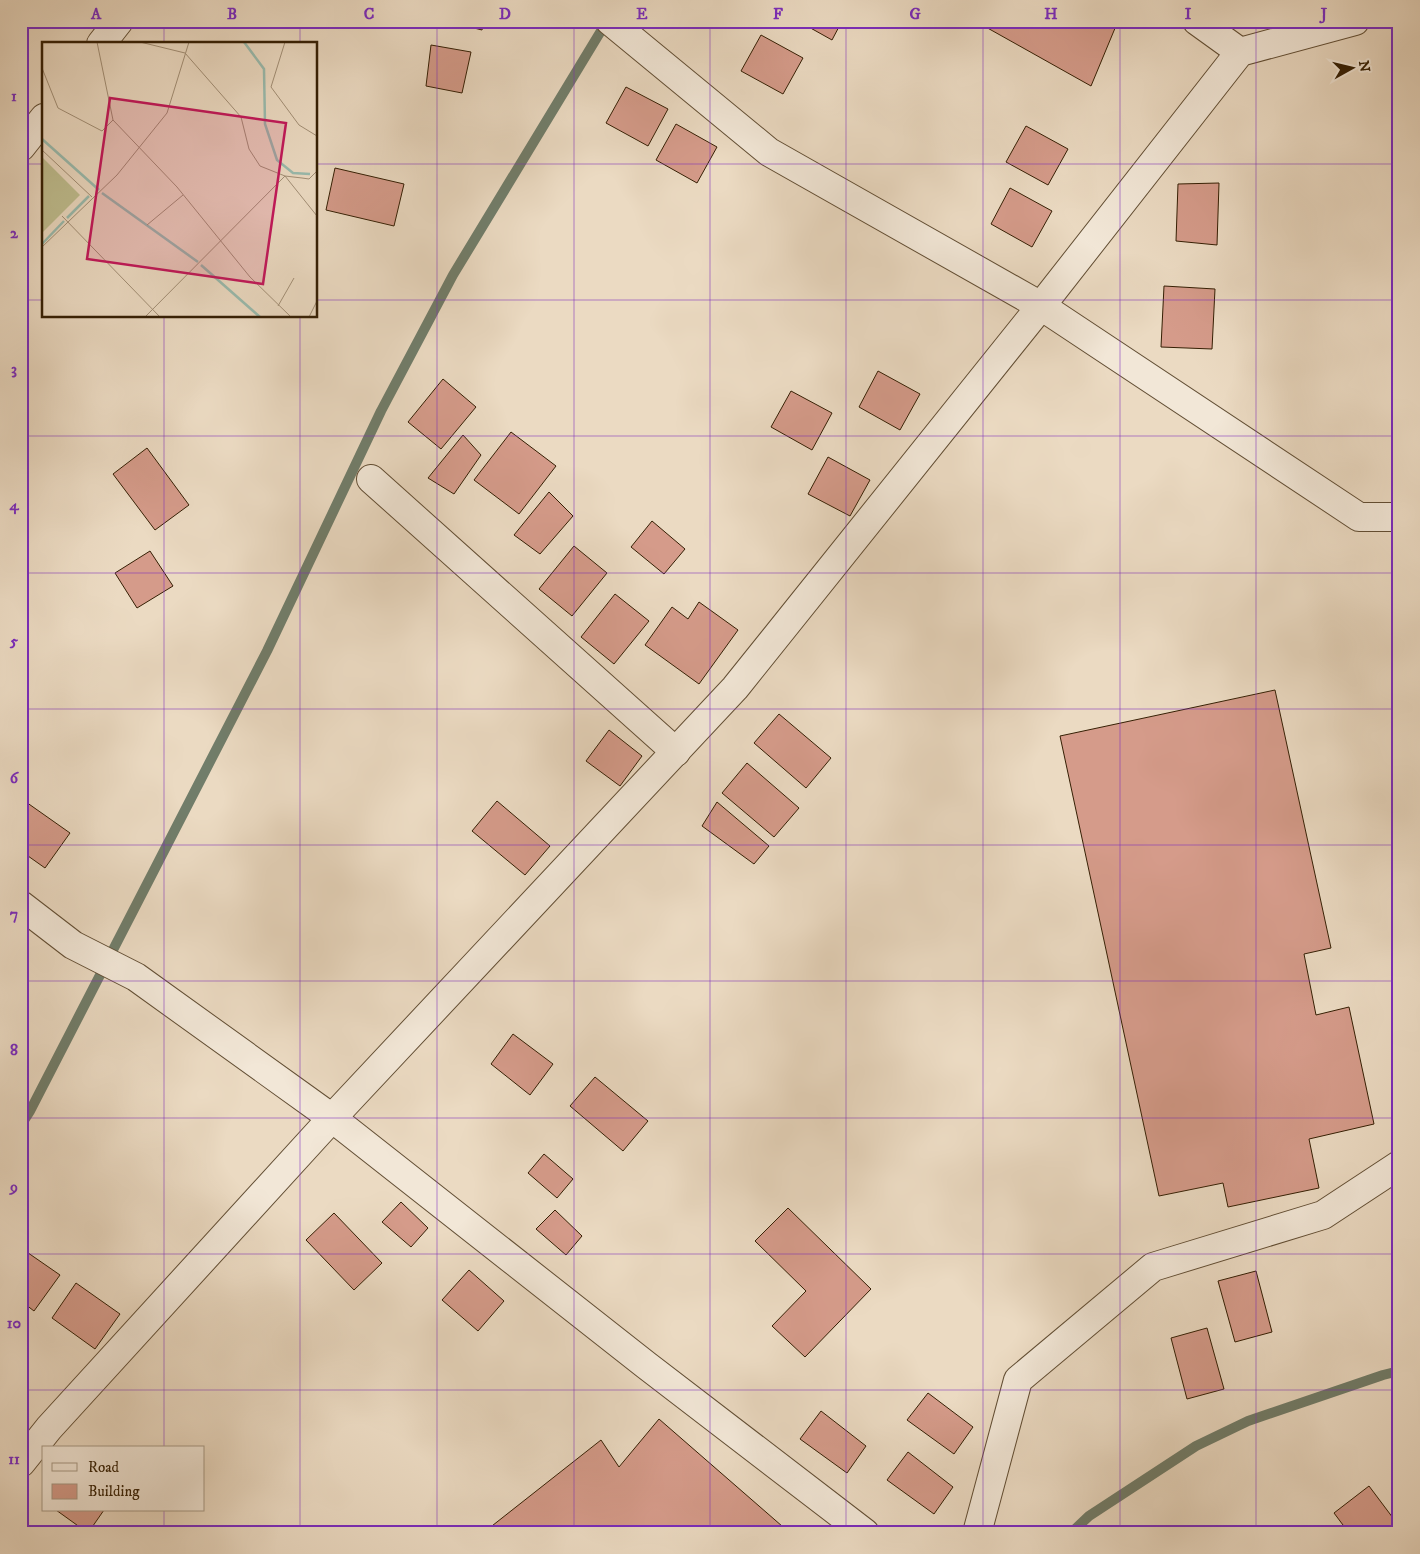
<svg xmlns="http://www.w3.org/2000/svg" width="1420" height="1554" viewBox="0 0 1420 1554" font-family="'IM FELL DW Pica',serif">
	<style>
		.lines { fill: none; stroke-linecap: round; stroke-linejoin: round }
		.stream { stroke: #717d6a; stroke-width: 10 }
		.building { fill: #d59b8a; stroke: #351f04 }
		.street-casing { stroke: #624e34; stroke-width: 30 }
		.street { stroke: #f2e7d7; stroke-width: 28 }
		.grid { fill: none; stroke: #7b2cbf; stroke-width: 1; stroke-opacity: 0.55 }
		.inset-river { fill: none; stroke: #99bbae; stroke-width: 2.5 }
		.inset-road { fill: none; stroke: #a28f76; stroke-width: 1 }
		.view { fill: #c2185b; fill-opacity: 0.15; stroke: #c2185b; stroke-width: 2.5 }
		.inset-edge { fill: none; stroke: #351f04; stroke-width: 2.5 }
		.neatline { fill: none; stroke: #7b2cbf; stroke-width: 2 }
		.grid-label { font-size: 16px; text-anchor: middle; font-weight: bold; fill: #7b2cbf }
	</style>
	<rect width="100%" height="100%" fill="#ebdac2"/>
	<filter id="stains"><feTurbulence type="fractalNoise" baseFrequency=".004" numOctaves="4"/><feColorMatrix values="0 0 0 0 .2 0 0 0 0 .09 0 0 0 0 .02 0 0 0 .5 -.17"/></filter>
	<radialGradient id="worn" r=".72"><stop offset=".6" stop-color="#630" stop-opacity="0"/><stop offset="1" stop-color="#630" stop-opacity=".3"/></radialGradient>
	<g class="lines">
		<g class="stream">
			<polyline points="21,1125 30,1111 267,651 381,411 453,275 607,21"/>
			<polyline points="1071,1533 1089,1516 1196,1446 1248,1421 1383,1375 1399,1371"/>
		</g>
	</g>
	<g class="building">
		<polygon points="446,21 484,21 482,30"/>
		<polygon points="798,21 842,21 832,40"/>
		<polygon points="975,21 1118,21 1091,86"/>
		<polygon points="761,35 803,58 783,94 741,71"/>
		<polygon points="431,45 471,52 462,93 426,86"/>
		<polygon points="626,87 668,109 648,146 606,123"/>
		<polygon points="676,124 717,147 697,183 656,160"/>
		<polygon points="1026,126 1068,149 1048,185 1006,162"/>
		<polygon points="335,168 404,184 394,226 326,210"/>
		<polygon points="1219,183 1217,245 1176,241 1178,184"/>
		<polygon points="1010,188 1052,211 1032,247 991,224"/>
		<polygon points="1164,286 1215,289 1212,349 1161,347"/>
		<polygon points="878,371 920,394 900,430 859,407"/>
		<polygon points="443,379 476,407 441,449 408,422"/>
		<polygon points="791,391 832,413 812,450 771,427"/>
		<polygon points="511,432 556,466 519,514 474,480"/>
		<polygon points="463,435 481,455 454,494 428,478"/>
		<polygon points="147,448 189,505 155,530 113,474"/>
		<polygon points="828,457 870,480 850,516 808,494"/>
		<polygon points="549,492 573,516 540,554 514,535"/>
		<polygon points="652,521 685,549 664,574 631,547"/>
		<polygon points="574,546 607,573 572,616 539,589"/>
		<polygon points="150,551 173,586 137,608 115,573"/>
		<polygon points="615,594 649,621 614,664 581,637"/>
		<polygon points="699,602 738,630 699,684 645,645 672,607 688,619"/>
		<polygon points="1275,690 1331,948 1304,954 1316,1015 1349,1007 1374,1124 1309,1139 1319,1188 1228,1207 1223,1183 1159,1196 1060,736"/>
		<polygon points="779,714 831,758 806,788 754,743"/>
		<polygon points="609,730 642,756 620,786 586,761"/>
		<polygon points="747,763 799,808 774,837 722,793"/>
		<polygon points="497,801 550,846 525,875 472,831"/>
		<polygon points="26,802 70,833 45,868 21,851 21,809"/>
		<polygon points="717,802 769,846 754,864 702,826"/>
		<polygon points="513,1034 553,1064 530,1095 491,1064"/>
		<polygon points="595,1077 648,1121 623,1151 570,1106"/>
		<polygon points="544,1154 573,1179 557,1198 528,1173"/>
		<polygon points="401,1202 428,1228 411,1247 382,1222"/>
		<polygon points="788,1208 871,1289 805,1357 772,1326 806,1291 755,1241"/>
		<polygon points="555,1210 582,1236 566,1255 536,1229"/>
		<polygon points="334,1213 382,1263 354,1290 306,1240"/>
		<polygon points="21,1248 60,1275 34,1311 21,1301"/>
		<polygon points="469,1270 504,1301 478,1331 442,1300"/>
		<polygon points="1256,1271 1272,1332 1235,1342 1218,1281"/>
		<polygon points="76,1283 120,1314 95,1349 52,1318"/>
		<polygon points="1207,1328 1224,1389 1187,1399 1171,1338"/>
		<polygon points="928,1393 973,1427 954,1454 907,1420"/>
		<polygon points="821,1411 866,1446 847,1473 800,1439"/>
		<polygon points="659,1419 790,1533 483,1533 601,1440 619,1467"/>
		<polygon points="908,1452 953,1487 934,1514 887,1480"/>
		<polygon points="1369,1486 1399,1526 1399,1533 1349,1533 1334,1513"/>
		<polygon points="56,1510 104,1510 88,1533"/>
	</g>
	<g class="lines">
		<g class="street-casing">
			<g id="street">
				<polyline points="610,21 769,152 1041,306 1359,517 1399,517"/>
				<polyline points="1197,21 1240,52"/>
				<polyline points="101,44 119,21"/>
				<polyline points="21,147 44,118"/>
				<polyline points="371,479 676,752"/>
				<polyline points="21,905 73,945 136,977 332,1118 646,1365 865,1533"/>
				<polyline points="21,1463 49,1428 332,1118 735,688 1041,306 1240,52 1355,21"/>
				<polyline points="977,1533 1018,1380 1153,1267 1323,1215 1399,1165"/>
			</g>
		</g>
		<use href="#street" class="street"/>
	</g>
	<path class="grid" d="M164 21V44M300 21V44M437 21V1533M574 21V1533M710 21V1533M846 21V1533M983 21V1533M1120 21V1533M1256 21V1533M21 164H44M316 164H1399M21 300H44M316 300H1399M164 316V1448M300 316V1533M21 436H1399M21 573H1399M21 709H1399M21 845H1399M21 981H1399M21 1118H1399M21 1254H1399M21 1390H1399M164 1510V1533"/>
	<g transform="translate(42 42)">
		<rect width="275" height="275" fill="#ebdac2"/>
		<path d="M0 115 38 153 0 191Z" fill="#bebd8f"/>
		<path class="inset-river" d="M202 0 222 27 223 82 235 118 251 131 268 132M0 97 57 148M60 151 156 220M25 176 47 154M0 202 22 179M159 223 218 275"/>
		<path class="inset-road" d="M55 0 71 78 135 145 208 235 249 275M98 0 143 11 199 75 207 107 218 124 243 134 260 136 267 137 275 129M243 0 229 45 257 83 275 94M0 26 16 66 60 89 71 78M0 108 50 155M243 134 275 174M20 174 118 275M105 183 141 153M0 205 75 133 125 71 147 0M236 264 252 236M103 275 243 134M267 275 275 259"/>
		<path class="view" d="M68 56 244 81 221 242 45 217Z"/>
		<rect width="275" height="275" class="inset-edge"/>
	</g>
	<rect width="1420" height="1554" fill="none" stroke="#ebdac2" stroke-width="55"/>
	<rect x="42" y="1446" width="162" height="65" fill="#f2e7d7" stroke="#a69783"/>
	<rect x="52" y="1463" width="25" height="8" fill="#f2e7d7" stroke="#a69783"/>
	<text x="88" y="1472" font-size="15" fill="#351f04">Road</text>
	<rect x="52" y="1484" width="25" height="15" fill="#d59b8a" stroke="#a69783"/>
	<text x="88" y="1496" font-size="15" fill="#351f04">Building</text>
	<g transform="translate(1352 68) rotate(82)" stroke="#f2e7d7" stroke-width="4" paint-order="stroke">
	<path d="M0-4L9 19L0 12L-9 19Z" fill="#351f04"/>
	<text y="-8" font-size="14" font-weight="bold" text-anchor="middle" fill="#351f04">N</text>
	</g>
	<rect x="28" y="28" width="1364" height="1498" class="neatline"/>
	<g class="grid-label">
		<text x="96" y="19">A</text>
		<text x="232" y="19">B</text>
		<text x="369" y="19">C</text>
		<text x="505" y="19">D</text>
		<text x="642" y="19">E</text>
		<text x="778" y="19">F</text>
		<text x="915" y="19">G</text>
		<text x="1051" y="19">H</text>
		<text x="1188" y="19">I</text>
		<text x="1324" y="19">J</text>
		<text x="14" y="101">1</text>
		<text x="14" y="238">2</text>
		<text x="14" y="374">3</text>
		<text x="14" y="510">4</text>
		<text x="14" y="646">5</text>
		<text x="14" y="783">6</text>
		<text x="14" y="919">7</text>
		<text x="14" y="1055">8</text>
		<text x="14" y="1192">9</text>
		<text x="14" y="1328">10</text>
		<text x="14" y="1464">11</text>
	</g>
	<rect width="100%" height="100%" filter="url(#stains)"/>
	<rect width="100%" height="100%" fill="url(#worn)"/>
</svg>
